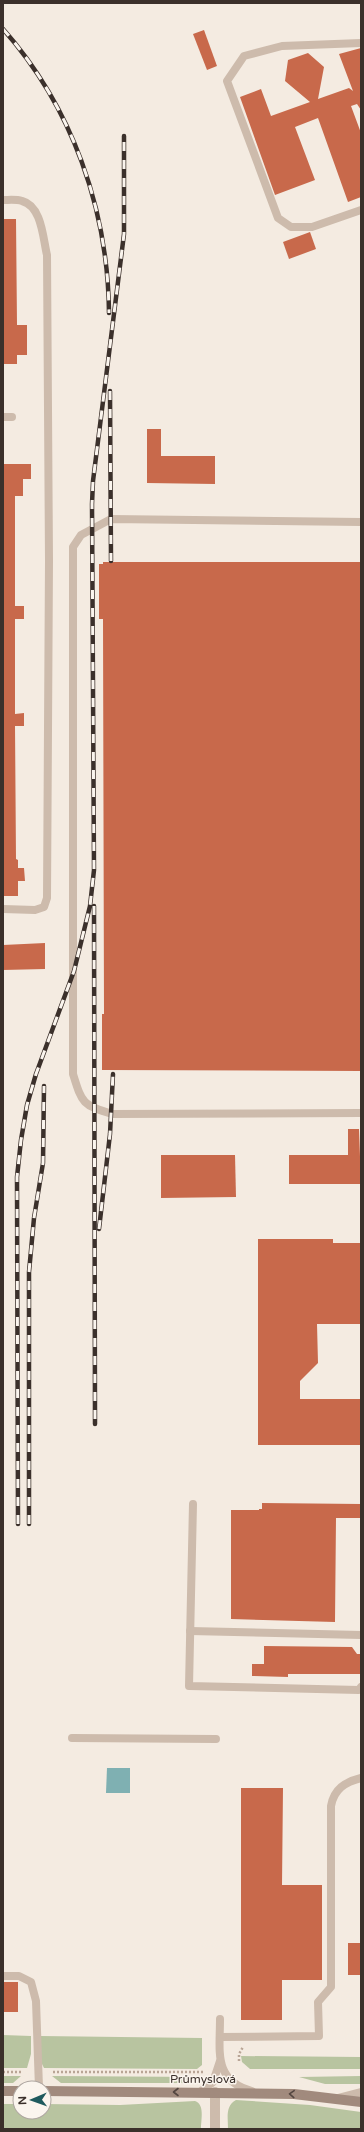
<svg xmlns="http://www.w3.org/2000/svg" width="364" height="2132" viewBox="0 0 364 2132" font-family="'Varela Round',sans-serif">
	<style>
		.green { fill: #b8c4a0 }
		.water { fill: #7fb0b2 }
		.building { fill: #c8694b }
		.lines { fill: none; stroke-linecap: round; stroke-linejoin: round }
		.path { stroke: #b9a596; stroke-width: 2.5; stroke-dasharray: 2 2; stroke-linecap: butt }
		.service { stroke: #cdbbac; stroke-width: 8 }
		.minor { stroke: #cdbbac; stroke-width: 10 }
		.tertiary { stroke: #cdbbac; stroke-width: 10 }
		.secondary { stroke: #a18a7d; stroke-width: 10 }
		.rail-casing { stroke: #3b302b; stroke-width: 4.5 }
		.rail { stroke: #fbf5ee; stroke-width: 3; stroke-dasharray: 9; stroke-linecap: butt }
		.oneway { stroke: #544640 }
		.labels { text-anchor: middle; stroke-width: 3; stroke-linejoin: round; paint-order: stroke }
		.street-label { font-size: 12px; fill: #3b302b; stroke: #fbf5ee }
	</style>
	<rect width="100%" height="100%" fill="#f4ebe1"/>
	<g class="green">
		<polygon points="3,2035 31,2036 31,2054 27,2068 3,2068"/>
		<polygon points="40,2036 202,2038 202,2065 197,2069 44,2068 41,2062"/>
		<polygon points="241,2056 361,2057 361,2069 250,2069 242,2062"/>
		<polygon points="3,2076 21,2076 13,2083 3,2083"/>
		<polygon points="52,2076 202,2077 189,2083 61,2083"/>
		<polygon points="361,2076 361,2084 325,2084 299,2077"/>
		<path d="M236 2100 310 2105 361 2112V2129H228C228 2118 225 2106 236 2100Z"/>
		<path d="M195 2101C205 2104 201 2120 201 2129H3V2104H20V2112H44V2104L120 2105Z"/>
	</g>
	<polygon class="water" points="107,1768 130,1768 130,1793 106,1793"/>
	<g class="building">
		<polygon points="204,30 217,66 207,70 193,34"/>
		<polygon points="361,48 361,110 357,104 351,106 361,133 361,197 348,202 318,118 295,127 315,180 275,195 240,97 261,89 271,116 310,102 285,81 288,60 308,53 324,67 318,99 349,88 353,91 339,54"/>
		<polygon points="3,219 16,219 17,325 27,325 27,355 17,355 17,364 3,364"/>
		<polygon points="310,232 316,249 289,259 283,242"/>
		<polygon points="147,429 161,429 161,456 215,456 215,484 147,483"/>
		<polygon points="3,464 31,464 31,479 23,479 23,496 15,496 15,606 24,606 24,619 15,619 15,714 24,713 24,726 15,726 16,859 18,860 18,868 24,868 25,881 18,881 18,896 3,896"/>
		<polygon points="103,562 361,562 361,1071 102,1070 102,1014 104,1014 103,619 99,619 99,564 103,564"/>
		<polygon points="45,943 45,969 3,970 3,945"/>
		<polygon points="348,1129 359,1129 361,1184 289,1184 289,1155 348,1155"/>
		<polygon points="161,1155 235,1155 236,1197 161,1198"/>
		<polygon points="258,1239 333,1239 333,1243 361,1243 361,1324 317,1324 318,1363 300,1381 300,1399 361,1399 361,1445 258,1445"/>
		<polygon points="262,1503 361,1504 361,1518 336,1518 335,1622 231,1619 231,1510 259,1510 259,1509 262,1509"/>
		<polygon points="264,1646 352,1647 357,1654 361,1654 361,1674 288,1674 288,1677 252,1676 252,1664 264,1664"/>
		<polygon points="241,1788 283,1788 282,1885 322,1885 322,1980 282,1980 282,2020 241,2020"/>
		<rect x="348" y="1943" width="13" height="32"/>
		<rect x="3" y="1982" width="15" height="30"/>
	</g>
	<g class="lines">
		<g class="path">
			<polyline points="239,2061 239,2054 243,2047"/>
			<polyline points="3,2072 23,2072"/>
			<polyline points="53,2072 204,2072"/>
		</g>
		<g class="service">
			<polyline points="361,43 282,46 244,56 227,81 278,218 291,227 312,227 361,210"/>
			<path d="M3 200C9 200 16 199 22 201 42 206 43 239 47 255L49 561 47 898 44 907 35 910 3 909"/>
			<polyline points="3,417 12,417"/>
			<path d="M361 522 111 519 81 535 73 547V1074C82 1103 82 1105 112 1114L361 1113"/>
			<polyline points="193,1504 189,1686 359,1690 361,1687"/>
			<polyline points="190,1631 361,1635"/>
			<polyline points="72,1738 216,1739"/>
			<polyline points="3,1976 19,1976 31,1982 36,2001 39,2088"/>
			<path d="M220 2019C220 2051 213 2081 252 2091"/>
			<path d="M220 2037 319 2036 318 2002 331 1987V1806C334 1789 345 1782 361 1778"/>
			<polyline points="200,2092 213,2082 220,2061"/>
		</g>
		<polyline class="minor" points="215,2129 215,2092"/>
		<polyline class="tertiary" points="338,2099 361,2093"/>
		<g class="secondary">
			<polyline points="3,2091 20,2091"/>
			<polyline points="44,2091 294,2094 361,2102"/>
		</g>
		<g class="rail-casing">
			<g id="rail">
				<path d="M3 29C72 107 108 209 109 313"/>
				<polyline points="110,391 111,561"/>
				<polyline points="94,906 95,1424"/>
				<polyline points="99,1229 110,1134 113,1074"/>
				<polyline points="18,1524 17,1177 21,1140 27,1105 36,1074 74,971 90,906 94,870 92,504 93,481 124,234 124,136"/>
				<polyline points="29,1524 29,1272 34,1218 43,1163 44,1086"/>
			</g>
		</g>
		<use href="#rail" class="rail"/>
	</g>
	<defs><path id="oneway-chevron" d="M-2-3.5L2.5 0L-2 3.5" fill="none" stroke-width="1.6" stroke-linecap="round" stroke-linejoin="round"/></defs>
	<g class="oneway">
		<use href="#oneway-chevron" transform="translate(176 2092) rotate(180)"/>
		<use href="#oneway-chevron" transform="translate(292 2094) rotate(-177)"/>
	</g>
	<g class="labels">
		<g class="street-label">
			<text x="203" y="2083">Průmyslová</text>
		</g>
	</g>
	<rect width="364" height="2132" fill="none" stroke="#3b302b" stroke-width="8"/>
	<g transform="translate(32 2100) rotate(268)"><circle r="19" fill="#fbf5ee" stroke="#aea6a0"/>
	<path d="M0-3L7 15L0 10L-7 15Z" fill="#1f5a5e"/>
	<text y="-6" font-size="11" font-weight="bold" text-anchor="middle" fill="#3b302b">N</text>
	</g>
</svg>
